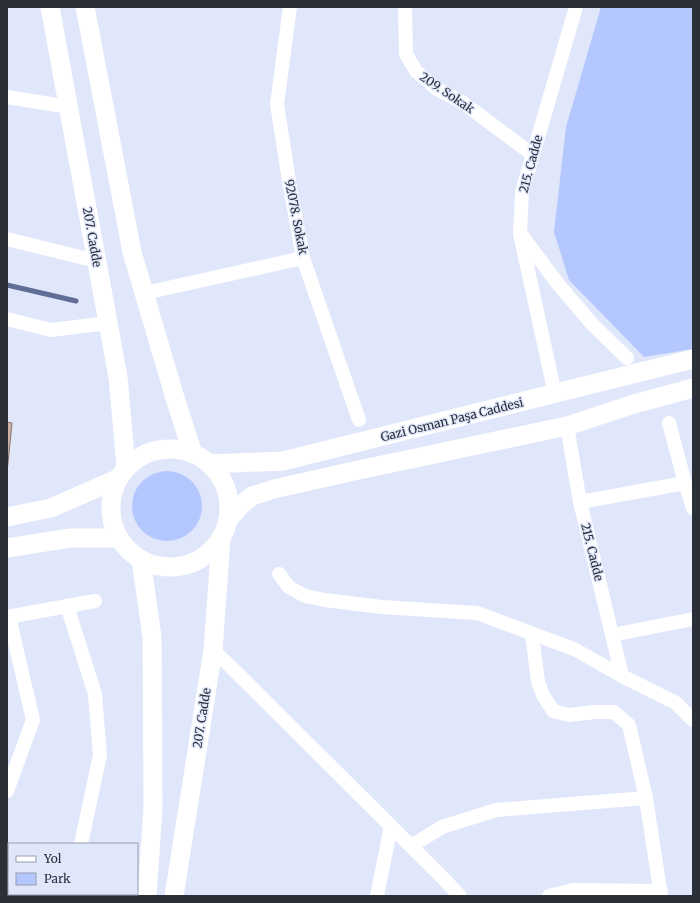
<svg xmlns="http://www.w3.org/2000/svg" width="700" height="903" viewBox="0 0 700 903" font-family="Merriweather,serif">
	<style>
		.green { fill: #b4c7ff }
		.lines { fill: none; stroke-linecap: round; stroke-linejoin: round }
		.stream { stroke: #606d97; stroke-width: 5 }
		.building { fill: #ceb2a7; stroke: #8c7268 }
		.minor { stroke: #fff; stroke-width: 14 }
		.secondary { stroke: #fff; stroke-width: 19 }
		.labels { text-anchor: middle; stroke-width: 3; stroke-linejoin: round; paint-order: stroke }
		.street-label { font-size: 12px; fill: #2b2f38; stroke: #e0e7fb }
	</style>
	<rect width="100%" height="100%" fill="#e0e7fb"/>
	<g class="green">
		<polygon points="601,7 693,7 693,349 644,357 569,280 554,232 566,127"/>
		<circle cx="167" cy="506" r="35"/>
	</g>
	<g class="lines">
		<polyline class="stream" points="7,285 76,301"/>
	</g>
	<polygon class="building" points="7,422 12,423 7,473"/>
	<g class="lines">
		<g class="minor">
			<polyline points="290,7 277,104 289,181 303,258 359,420"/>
			<polyline points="405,7 406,54 416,71 437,89 462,102 532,154"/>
			<polyline points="7,97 69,107"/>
			<polyline points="523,237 558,284 593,325 627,358"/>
			<polyline points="7,239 96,261"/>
			<polyline points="145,293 303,258"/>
			<polyline points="7,319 51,330 108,323"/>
			<polyline points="555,394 520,234 522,192 576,7"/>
			<polyline points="669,423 685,483 693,508"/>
			<polyline points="567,426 580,502 622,676"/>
			<polyline points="580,502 685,483"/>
			<polyline points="279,574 289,587 305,596 325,600 382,607 477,613 574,649 622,676 676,703 693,720"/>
			<polyline points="67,606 95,694 100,755 81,844"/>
			<polyline points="7,617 95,601"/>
			<polyline points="532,634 538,682 543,695 553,711 569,715 595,712 614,712 629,725 646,798 661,896"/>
			<polyline points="612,635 693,619"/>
			<polyline points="213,650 231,667 442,877 460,896"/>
			<polyline points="7,791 33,720 9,617"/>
			<polyline points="411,846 442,827 496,810 646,798"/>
			<polyline points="7,856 9,857"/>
			<polyline points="100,894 105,896"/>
			<polyline points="377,896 391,826"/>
			<polyline points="549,896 573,890 661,891"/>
		</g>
		<g class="secondary">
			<polyline points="50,7 96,257 118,377 126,467"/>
			<polyline points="85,7 132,252 175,398 193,454"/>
			<circle cx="170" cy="508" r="59"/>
			<polyline points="209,464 283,461 693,359"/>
			<polyline points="7,517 51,508 117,479"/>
			<polyline points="228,520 240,506 252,496 274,489 354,471 567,426 634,404 693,388"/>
			<polyline points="7,548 70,538 118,538"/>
			<polyline points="141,559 152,637 153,808 147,896"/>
			<polyline points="174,896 213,650 221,539"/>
		</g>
	</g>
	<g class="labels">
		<g class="street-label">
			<text transform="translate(447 93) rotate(34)" y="4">209. Sokak</text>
			<text transform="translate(531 164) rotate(-75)" y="4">215. Cadde</text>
			<text transform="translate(296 217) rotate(79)" y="4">92078. Sokak</text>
			<text transform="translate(92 237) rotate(80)" y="4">207. Cadde</text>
			<text transform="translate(452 420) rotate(-14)" y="4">Gazi Osman Paşa Caddesi</text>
			<text transform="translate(592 552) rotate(76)" y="4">215. Cadde</text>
			<text transform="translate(202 718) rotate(-81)" y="4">207. Cadde</text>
		</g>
	</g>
	<rect width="700" height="903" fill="none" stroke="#2b2f38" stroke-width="16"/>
	<rect x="8" y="843" width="130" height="52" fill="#e0e7fb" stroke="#989dad"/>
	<rect x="16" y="856" width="20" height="6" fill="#ffffff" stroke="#989dad"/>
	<text x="44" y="863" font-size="12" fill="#2b2f38">Yol</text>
	<rect x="16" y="873" width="20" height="12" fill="#b4c7ff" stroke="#989dad"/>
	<text x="44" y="883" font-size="12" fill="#2b2f38">Park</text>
</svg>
